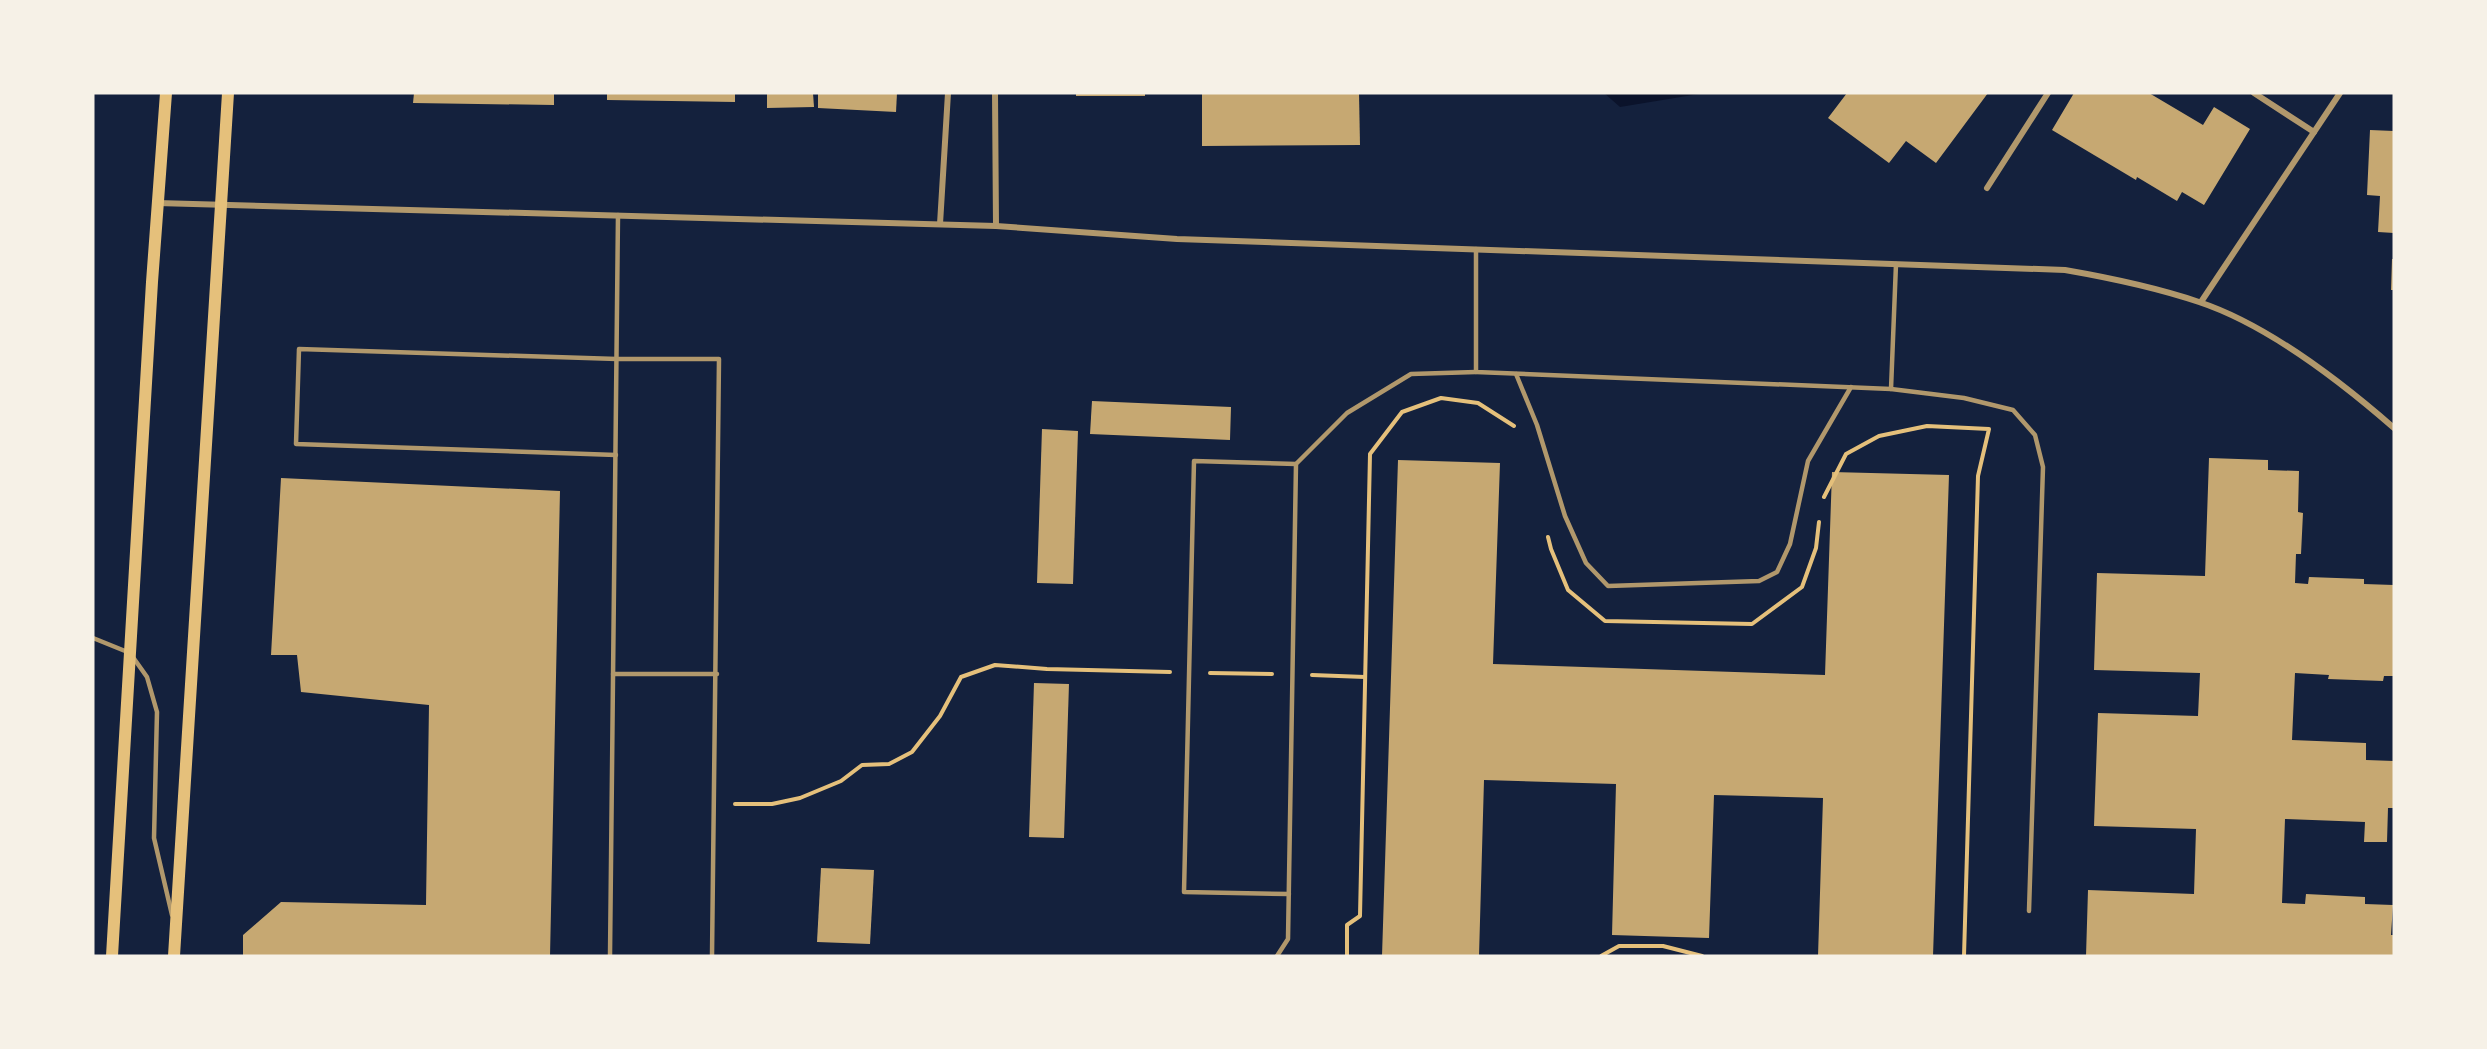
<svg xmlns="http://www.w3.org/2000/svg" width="2487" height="1049" viewBox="0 0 2487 1049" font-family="Montserrat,sans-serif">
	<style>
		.water { fill: #0b132b }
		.building { fill: #c6a872 }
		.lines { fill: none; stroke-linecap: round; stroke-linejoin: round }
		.path { stroke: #e5c07b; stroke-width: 4 }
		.service { stroke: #b1986c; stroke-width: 4.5 }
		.minor { stroke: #b1986c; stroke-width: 6 }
		.secondary { stroke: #e5c07b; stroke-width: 12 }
	</style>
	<rect width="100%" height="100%" fill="#14213d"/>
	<polygon class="water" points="1604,93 1705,93 1620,107"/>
	<g class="building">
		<polygon points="414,93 554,93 554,105 413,103"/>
		<polygon points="607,93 735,93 735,102 607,100"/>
		<polygon points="767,93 813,93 814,107 767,108"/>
		<polygon points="818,93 897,93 896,112 818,108"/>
		<rect x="1076" y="93" width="69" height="3"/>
		<polygon points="1202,93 1359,93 1360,145 1202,146"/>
		<polygon points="1847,93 1988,93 1936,163 1906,141 1889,163 1828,118"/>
		<polygon points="2074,93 2149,93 2203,125 2214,107 2250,129 2204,205 2182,192 2177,201 2137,177 2136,180 2052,130"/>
		<polygon points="2370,130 2394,131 2394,233 2378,232 2380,196 2367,195"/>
		<polygon points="2392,259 2394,259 2394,290 2391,290"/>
		<polygon points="1092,401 1231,407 1230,440 1090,434"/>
		<polygon points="1042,429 1078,431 1073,584 1037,583"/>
		<polygon points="2209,458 2268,460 2268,470 2299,471 2298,512 2303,513 2301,554 2296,554 2295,583 2308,584 2309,577 2364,579 2364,584 2394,585 2394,676 2384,676 2383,681 2328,679 2329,675 2295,673 2292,740 2366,743 2366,760 2394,761 2394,808 2388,808 2387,842 2364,842 2365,822 2285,819 2282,903 2305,904 2306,894 2365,897 2365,904 2393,905 2391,935 2394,935 2394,956 2086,956 2088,890 2194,894 2196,829 2094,826 2098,713 2198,716 2200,673 2094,670 2097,573 2205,576"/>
		<polygon points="1398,460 1500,463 1493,664 1825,675 1832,472 1949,475 1933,956 1818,956 1823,798 1714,795 1709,938 1612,935 1616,784 1484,780 1479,956 1382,956"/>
		<polygon points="281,478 560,491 550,956 243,956 243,935 281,902 426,905 429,705 301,692 297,655 271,655"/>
		<polygon points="1034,683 1069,684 1064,838 1029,837"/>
		<polygon points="821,868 874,870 870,944 817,942"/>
	</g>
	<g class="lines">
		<g class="path">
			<polyline points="1824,497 1846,454 1879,436 1927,426 1989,429 1978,476 1964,956"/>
			<polyline points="1548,537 1551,549 1568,590 1605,621 1752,624 1802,587 1816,548 1819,522"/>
			<polyline points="1210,673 1272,674"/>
			<polyline points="1312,675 1365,677"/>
			<polyline points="735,804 772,804 800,798 841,781 862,765 889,764 912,752 940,716 961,677 995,665 1047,669 1170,672"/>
			<polyline points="1347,956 1347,925 1360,916 1370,454 1402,412 1441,398 1478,403 1514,426"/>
			<polyline points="1601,956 1619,946 1663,946 1702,956"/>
		</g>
		<g class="service">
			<polyline points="1476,249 1476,372 1891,389 1896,264"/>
			<polyline points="1516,374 1537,425 1565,516 1586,563 1608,586 1759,581 1777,572 1790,544 1808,461 1851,387"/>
			<polyline points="1891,389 1964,398 2013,410 2035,435 2043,467 2029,911"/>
			<polyline points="616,455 296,444 299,349 617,359 719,359 712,956"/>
			<polyline points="93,638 130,653 147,677 157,712 154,838 172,915"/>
			<polyline points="613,674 717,674"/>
			<polyline points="1289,894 1184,892 1194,461 1296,464"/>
			<polyline points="610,956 618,215"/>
			<polyline points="1277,956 1288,939 1296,464 1347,413 1411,374 1476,372"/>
		</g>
		<g class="minor">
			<polyline points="995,93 996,226"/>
			<polyline points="2254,93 2314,132"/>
			<polyline points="1987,188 2048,93"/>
			<path d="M157 203 996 226 1177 239 2065 270C2111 278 2155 287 2199 302 2268 325 2339 380 2394 428"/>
			<polyline points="940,224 948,93"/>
			<polyline points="2201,302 2340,93"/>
		</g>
		<g class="secondary">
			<polyline points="112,956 152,282 166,93"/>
			<polyline points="174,956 228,93"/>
		</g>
	</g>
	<rect width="2487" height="1049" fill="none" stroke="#f6f1e7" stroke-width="189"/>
</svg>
